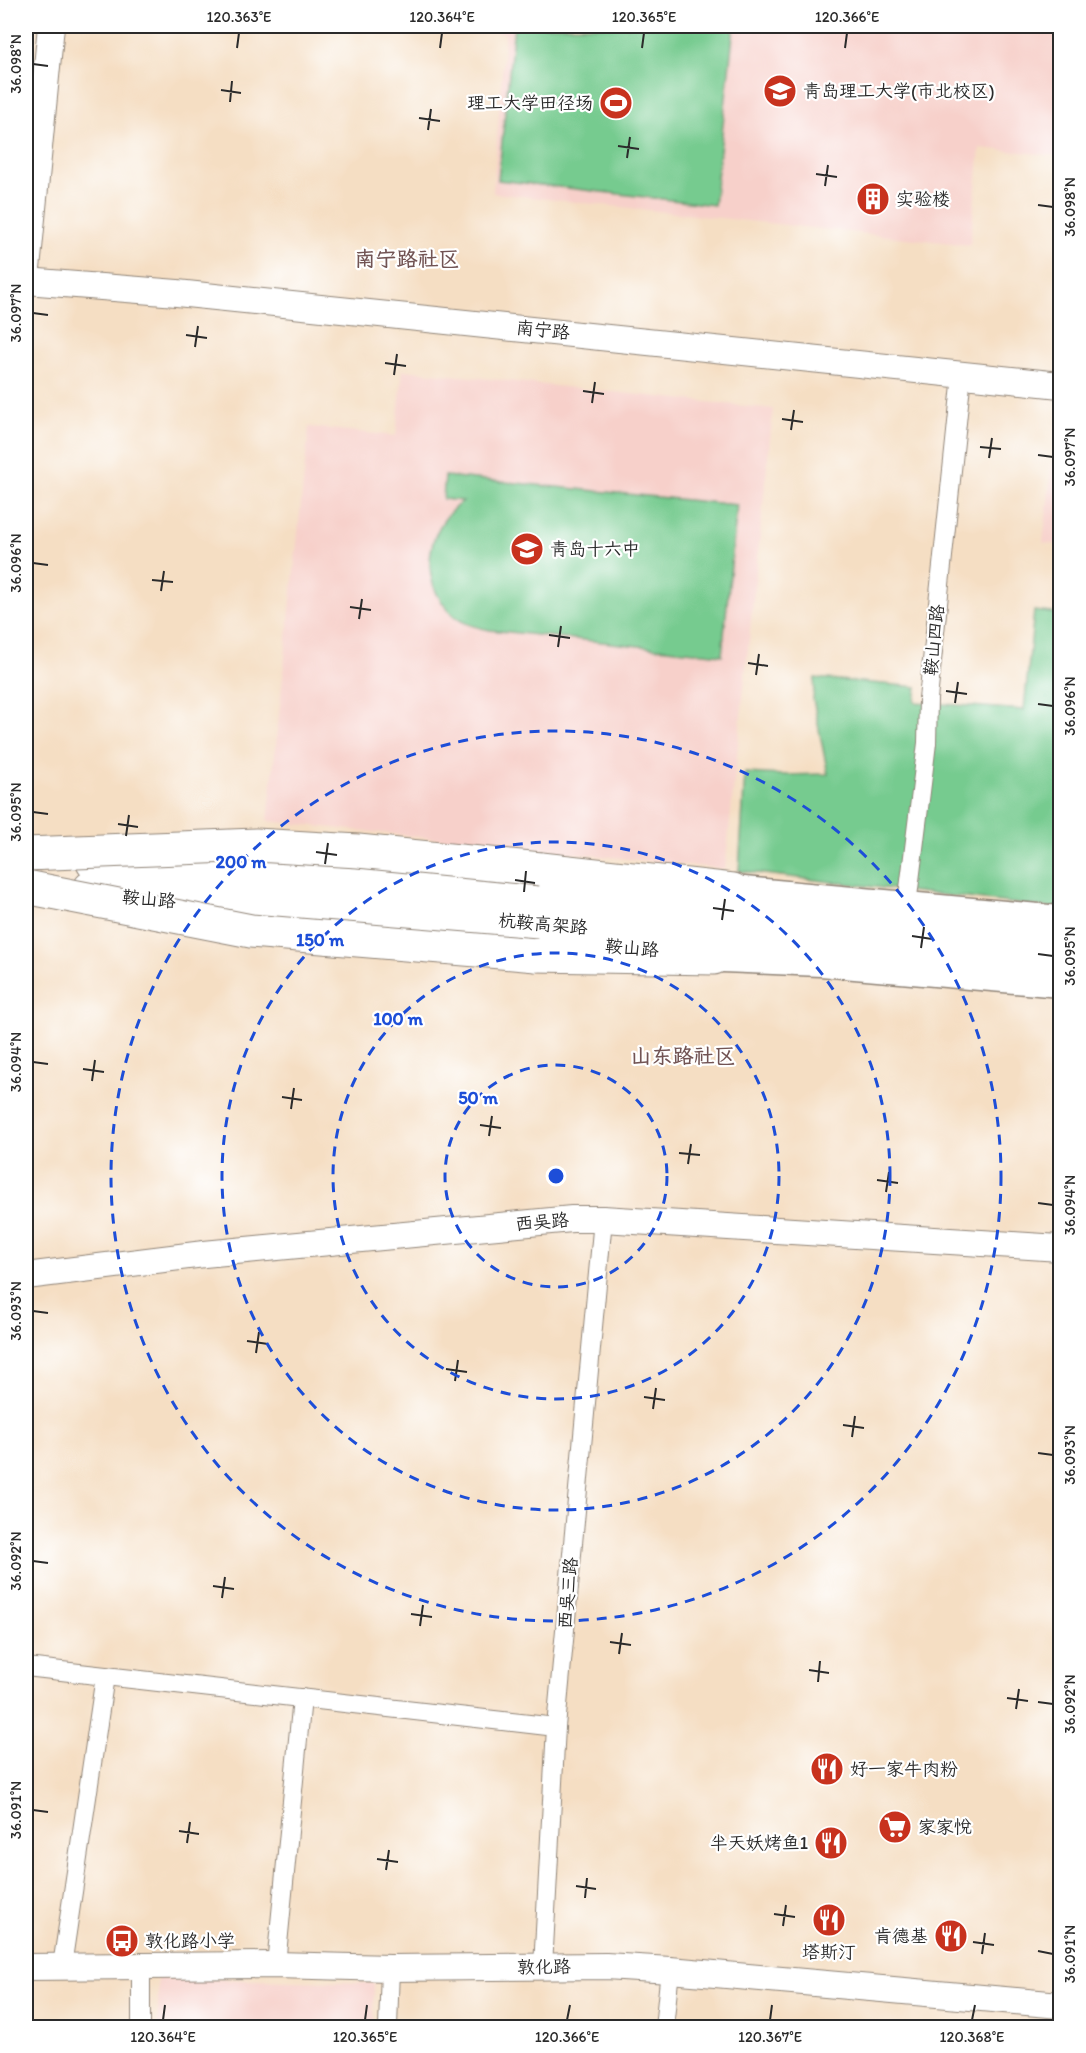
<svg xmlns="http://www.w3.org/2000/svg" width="1086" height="2053" viewBox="0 0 1086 2053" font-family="Itim,'LXGW WenKai TC',sans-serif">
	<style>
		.built { fill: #f7d0ca }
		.green { fill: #76cb8f; stroke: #507b5d; stroke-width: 1.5 }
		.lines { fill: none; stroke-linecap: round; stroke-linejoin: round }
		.street-casing { stroke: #908477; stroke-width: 20 }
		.secondary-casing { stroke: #908477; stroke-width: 28 }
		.primary-casing { stroke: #908477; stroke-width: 31 }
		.highway-casing { stroke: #908477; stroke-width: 35 }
		.street { stroke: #fff; stroke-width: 18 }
		.secondary { stroke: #fff; stroke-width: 26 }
		.primary { stroke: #fff; stroke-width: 28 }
		.highway { stroke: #fff; stroke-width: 33 }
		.highway-bridge-casing { stroke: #908477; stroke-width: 35; stroke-linecap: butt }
		.highway-bridge { stroke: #fff; stroke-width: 33 }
		.ticks { fill: none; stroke: #2b2b2b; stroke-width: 2 }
		.ring { fill: none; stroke: #1d4ed8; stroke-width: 3; stroke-dasharray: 10 8 }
		.labels { text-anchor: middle; stroke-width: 4.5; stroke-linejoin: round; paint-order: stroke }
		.poi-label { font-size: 18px; fill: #2b2b2b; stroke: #fff; text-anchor: start }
		.street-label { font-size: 18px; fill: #2b2b2b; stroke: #fff }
		.quarter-label { font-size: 21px; font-weight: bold; fill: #725454; stroke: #fff }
		.centre { fill: #1d4ed8; stroke: #fff; stroke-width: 3 }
		.ring-label { font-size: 18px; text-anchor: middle; font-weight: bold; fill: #1d4ed8; stroke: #fff; stroke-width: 4.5; stroke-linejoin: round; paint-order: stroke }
		.neatline { fill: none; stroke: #2b2b2b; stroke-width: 2 }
		.ticks-label { font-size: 15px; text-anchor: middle; fill: #2b2b2b }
	</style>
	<rect width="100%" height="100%" fill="#fff"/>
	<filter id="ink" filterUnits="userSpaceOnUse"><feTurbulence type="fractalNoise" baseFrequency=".0167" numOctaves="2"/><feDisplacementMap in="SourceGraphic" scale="12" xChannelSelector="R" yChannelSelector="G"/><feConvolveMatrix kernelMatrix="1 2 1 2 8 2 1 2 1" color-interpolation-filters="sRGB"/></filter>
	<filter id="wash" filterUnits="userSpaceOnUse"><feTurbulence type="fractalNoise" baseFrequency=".008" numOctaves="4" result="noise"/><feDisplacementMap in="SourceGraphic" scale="24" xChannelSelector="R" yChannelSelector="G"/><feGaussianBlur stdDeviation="1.35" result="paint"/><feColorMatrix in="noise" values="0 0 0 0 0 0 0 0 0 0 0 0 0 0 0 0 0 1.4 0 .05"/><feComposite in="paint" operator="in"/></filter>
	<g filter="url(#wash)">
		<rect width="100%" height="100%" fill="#f5dec3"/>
		<g class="built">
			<polygon points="464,26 1060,26 1060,156 980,148 970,245 493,193 505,33 463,29"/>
			<polygon points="403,370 773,409 725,869 268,821 309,427 396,436"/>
			<polygon points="1060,398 1060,545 1043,543"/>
			<polygon points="158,1978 374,1983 373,2027 158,2027"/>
		</g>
		<g class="green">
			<polygon points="514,26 734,26 714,205 498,180"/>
			<path d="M445 476 737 505 722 655 490 630C476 627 462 624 452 614 417 581 426 527 463 501L443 499Z"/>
			<polygon points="1034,611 1060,614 1060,909 739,871 745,773 784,775 828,774 813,699 815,678 917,687 915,702 1024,710"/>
		</g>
	</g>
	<g filter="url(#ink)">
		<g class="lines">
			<g class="street-casing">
				<g id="street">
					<polyline points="907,905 927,743 928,699 962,375"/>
					<polyline points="26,1667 556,1727"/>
					<polyline points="276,1965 302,1698"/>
					<polyline points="62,1966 105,1676"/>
					<polyline points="543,1967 556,1727 603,1219"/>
					<polyline points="141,2028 141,1966"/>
					<polyline points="388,2028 390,1968"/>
					<polyline points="664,2028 670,1970"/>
				</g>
			</g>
			<g class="secondary-casing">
				<g id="secondary">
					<polyline points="26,279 51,26"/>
					<polyline points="26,281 177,293 1060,385"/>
					<polyline points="26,1276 204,1254 572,1219 603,1219 1060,1248"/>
					<polyline points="26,1967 276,1965 390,1968 606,1966 670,1970 1060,2005"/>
				</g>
			</g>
			<g class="primary-casing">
				<g id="primary">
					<polyline points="710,891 733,890 1060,920"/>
					<polyline points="692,954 723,958 821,962 1060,983"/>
				</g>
			</g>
			<g class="highway-casing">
				<g id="highway">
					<polyline points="93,863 1060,940"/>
					<polyline points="541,869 733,890"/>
					<polyline points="90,888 1060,965"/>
					<polyline points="536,955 714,958"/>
				</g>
			</g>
			<use href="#street" class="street"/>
			<use href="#secondary" class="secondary"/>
			<use href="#primary" class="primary"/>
			<use href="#highway" class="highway"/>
			<g class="highway-bridge-casing">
				<g id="highway-bridge">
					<polyline points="26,854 256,845 358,851 541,869"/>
					<polyline points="26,887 251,931 536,955"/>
				</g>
			</g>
			<use href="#highway-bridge" class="highway-bridge"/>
		</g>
	</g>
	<path class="ticks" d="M237 48 239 33M440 48 442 33M642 48 644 33M845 48 847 33M33 64 48 66M221 90 241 93M230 102 232 81M419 118 440 121M428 130 431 109M618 146 639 149M627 158 630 137M816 174 837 177M825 186 828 165M1038 205 1053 207M33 313 48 315M186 335 207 338M195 347 198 326M385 363 406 366M394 375 397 354M583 391 604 394M592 403 595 382M782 419 803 422M791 430 794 410M980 447 1001 449M1038 455 1053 457M989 458 992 438M33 563 48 565M152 580 173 582M161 591 164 571M350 607 371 610M359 619 362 599M549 635 570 638M558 647 561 626M748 663 768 666M756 675 759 654M946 691 967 694M955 703 958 682M1038 704 1053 706M33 812 48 814M118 824 138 827M126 836 129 815M316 852 337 855M325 864 328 843M515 880 535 883M524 892 526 871M713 908 734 911M722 920 725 899M912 936 932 939M921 948 924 927M1038 954 1053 956M33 1062 48 1064M83 1069 104 1072M92 1081 95 1060M282 1097 302 1100M291 1109 294 1088M480 1125 501 1128M489 1136 492 1116M679 1153 700 1155M688 1164 691 1144M877 1180 898 1183M886 1192 889 1172M1038 1203 1053 1205M33 1311 48 1313M247 1341 268 1344M256 1353 259 1332M446 1369 467 1372M455 1381 458 1360M644 1397 665 1400M653 1409 656 1388M843 1425 864 1428M852 1437 855 1416M1038 1453 1053 1455M33 1561 48 1563M213 1586 234 1589M222 1598 225 1577M411 1614 432 1617M420 1626 423 1605M610 1642 631 1645M619 1654 622 1633M809 1670 829 1673M818 1682 820 1661M1007 1698 1028 1701M1038 1702 1053 1704M1016 1709 1019 1689M33 1810 48 1812M179 1831 199 1834M187 1843 190 1822M377 1859 398 1862M386 1870 389 1850M576 1886 596 1889M585 1898 587 1878M774 1914 795 1917M783 1926 786 1905M973 1942 994 1945M1038 1951 1053 1954M982 1954 985 1933M163 2020 165 2005M365 2020 367 2005M567 2020 570 2005M770 2020 772 2005M972 2020 975 2005"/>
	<g class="ring">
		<circle cx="556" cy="1176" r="111"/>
		<circle cx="556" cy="1176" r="223"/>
		<circle cx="556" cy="1176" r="334"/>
		<circle cx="556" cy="1176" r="445"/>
	</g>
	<defs>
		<g id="university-disc" transform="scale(1.725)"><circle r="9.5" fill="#c8321e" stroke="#fff"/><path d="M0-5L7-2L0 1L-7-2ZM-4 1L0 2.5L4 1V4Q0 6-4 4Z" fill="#fff"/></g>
		<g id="stadium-disc" transform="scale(1.725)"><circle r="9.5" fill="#c8321e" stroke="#fff"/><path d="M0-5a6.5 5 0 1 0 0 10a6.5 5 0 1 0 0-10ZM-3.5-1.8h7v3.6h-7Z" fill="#fff"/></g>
		<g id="building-disc" transform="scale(1.725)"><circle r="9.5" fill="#c8321e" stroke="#fff"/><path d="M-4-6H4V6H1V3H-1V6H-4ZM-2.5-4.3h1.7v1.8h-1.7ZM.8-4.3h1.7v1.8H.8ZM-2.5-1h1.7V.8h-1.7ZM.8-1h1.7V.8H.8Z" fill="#fff"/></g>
		<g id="school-disc" transform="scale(1.725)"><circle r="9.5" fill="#c8321e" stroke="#fff"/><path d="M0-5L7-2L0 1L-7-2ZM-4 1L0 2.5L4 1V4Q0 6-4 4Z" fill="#fff"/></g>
		<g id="restaurant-disc" transform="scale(1.725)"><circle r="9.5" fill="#c8321e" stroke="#fff"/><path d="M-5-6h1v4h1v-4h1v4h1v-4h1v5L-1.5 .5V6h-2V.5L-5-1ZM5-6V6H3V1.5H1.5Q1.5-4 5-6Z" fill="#fff"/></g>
		<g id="supermarket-disc" transform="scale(1.725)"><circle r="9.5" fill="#c8321e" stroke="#fff"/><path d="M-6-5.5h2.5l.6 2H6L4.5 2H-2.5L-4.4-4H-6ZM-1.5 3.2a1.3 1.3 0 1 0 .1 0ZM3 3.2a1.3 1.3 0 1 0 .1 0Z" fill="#fff"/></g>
		<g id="bus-disc" transform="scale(1.725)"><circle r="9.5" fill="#c8321e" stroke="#fff"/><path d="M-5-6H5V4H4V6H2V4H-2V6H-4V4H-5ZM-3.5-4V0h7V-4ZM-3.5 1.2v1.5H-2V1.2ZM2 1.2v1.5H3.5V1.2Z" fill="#fff"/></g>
	</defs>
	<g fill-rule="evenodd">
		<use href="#university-disc" x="780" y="91"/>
		<use href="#stadium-disc" x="616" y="103"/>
		<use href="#building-disc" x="873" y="199"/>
		<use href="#school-disc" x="527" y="549"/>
		<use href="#restaurant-disc" x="827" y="1769"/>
		<use href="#supermarket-disc" x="895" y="1827"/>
		<use href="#restaurant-disc" x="831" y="1843"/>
		<use href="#restaurant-disc" x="829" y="1920"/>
		<use href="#restaurant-disc" x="951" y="1936"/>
		<use href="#bus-disc" x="122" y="1941"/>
	</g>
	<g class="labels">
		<g class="poi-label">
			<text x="803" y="97">青岛理工大学(市北校区)</text>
			<text x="593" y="109" text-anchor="end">理工大学田径场</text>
			<text x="896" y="205">实验楼</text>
			<text x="550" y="555">青岛十六中</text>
			<text x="850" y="1775">好一家牛肉粉</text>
			<text x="918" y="1833">家家悦</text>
			<text x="808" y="1849" text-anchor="end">半天妖烤鱼1</text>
			<text x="928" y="1942" text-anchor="end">肯德基</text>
			<text x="145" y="1947">敦化路小学</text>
			<text x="829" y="1958" text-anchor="middle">塔斯汀</text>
		</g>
		<g class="street-label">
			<text transform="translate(543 330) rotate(6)" y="6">南宁路</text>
			<text transform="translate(934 640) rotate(-84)" y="6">鞍山四路</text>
			<text transform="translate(149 899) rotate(5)" y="6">鞍山路</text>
			<text transform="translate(543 924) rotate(5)" y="6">杭鞍高架路</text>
			<text transform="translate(632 948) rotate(5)" y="6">鞍山路</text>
			<text transform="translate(542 1222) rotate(-5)" y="6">西吴路</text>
			<text transform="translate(568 1593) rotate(-85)" y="6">西吴三路</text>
			<text transform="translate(544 1967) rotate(-1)" y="6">敦化路</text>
		</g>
		<g class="quarter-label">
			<text x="407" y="266">南宁路社区</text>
			<text x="683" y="1063">山东路社区</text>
		</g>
	</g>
	<circle cx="556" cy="1176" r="9" class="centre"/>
	<g class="ring-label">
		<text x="241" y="868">200 m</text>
		<text x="320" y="946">150 m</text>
		<text x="398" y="1025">100 m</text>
		<text x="478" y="1104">50 m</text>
	</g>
	<rect width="1086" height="2053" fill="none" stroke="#fff" stroke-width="66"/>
	<rect x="33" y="33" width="1020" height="1987" class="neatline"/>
	<g class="ticks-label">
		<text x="239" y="22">120.363°E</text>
		<text x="442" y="22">120.364°E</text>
		<text x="644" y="22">120.365°E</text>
		<text x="847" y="22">120.366°E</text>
		<text transform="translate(16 64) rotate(-90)" y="5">36.098°N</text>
		<text transform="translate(1070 207) rotate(-90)" y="5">36.098°N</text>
		<text transform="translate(16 313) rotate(-90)" y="5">36.097°N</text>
		<text transform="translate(1070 457) rotate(-90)" y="5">36.097°N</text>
		<text transform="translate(16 563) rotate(-90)" y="5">36.096°N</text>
		<text transform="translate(1070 706) rotate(-90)" y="5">36.096°N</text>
		<text transform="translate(16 812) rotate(-90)" y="5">36.095°N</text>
		<text transform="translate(1070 956) rotate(-90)" y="5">36.095°N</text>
		<text transform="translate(16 1062) rotate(-90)" y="5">36.094°N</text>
		<text transform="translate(1070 1205) rotate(-90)" y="5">36.094°N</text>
		<text transform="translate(16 1311) rotate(-90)" y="5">36.093°N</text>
		<text transform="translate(1070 1455) rotate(-90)" y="5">36.093°N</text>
		<text transform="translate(16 1561) rotate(-90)" y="5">36.092°N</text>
		<text transform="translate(1070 1704) rotate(-90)" y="5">36.092°N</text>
		<text transform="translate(16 1810) rotate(-90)" y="5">36.091°N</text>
		<text transform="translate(1070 1954) rotate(-90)" y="5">36.091°N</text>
		<text x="163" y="2042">120.364°E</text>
		<text x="365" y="2042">120.365°E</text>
		<text x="567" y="2042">120.366°E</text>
		<text x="770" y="2042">120.367°E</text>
		<text x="972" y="2042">120.368°E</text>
	</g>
</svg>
